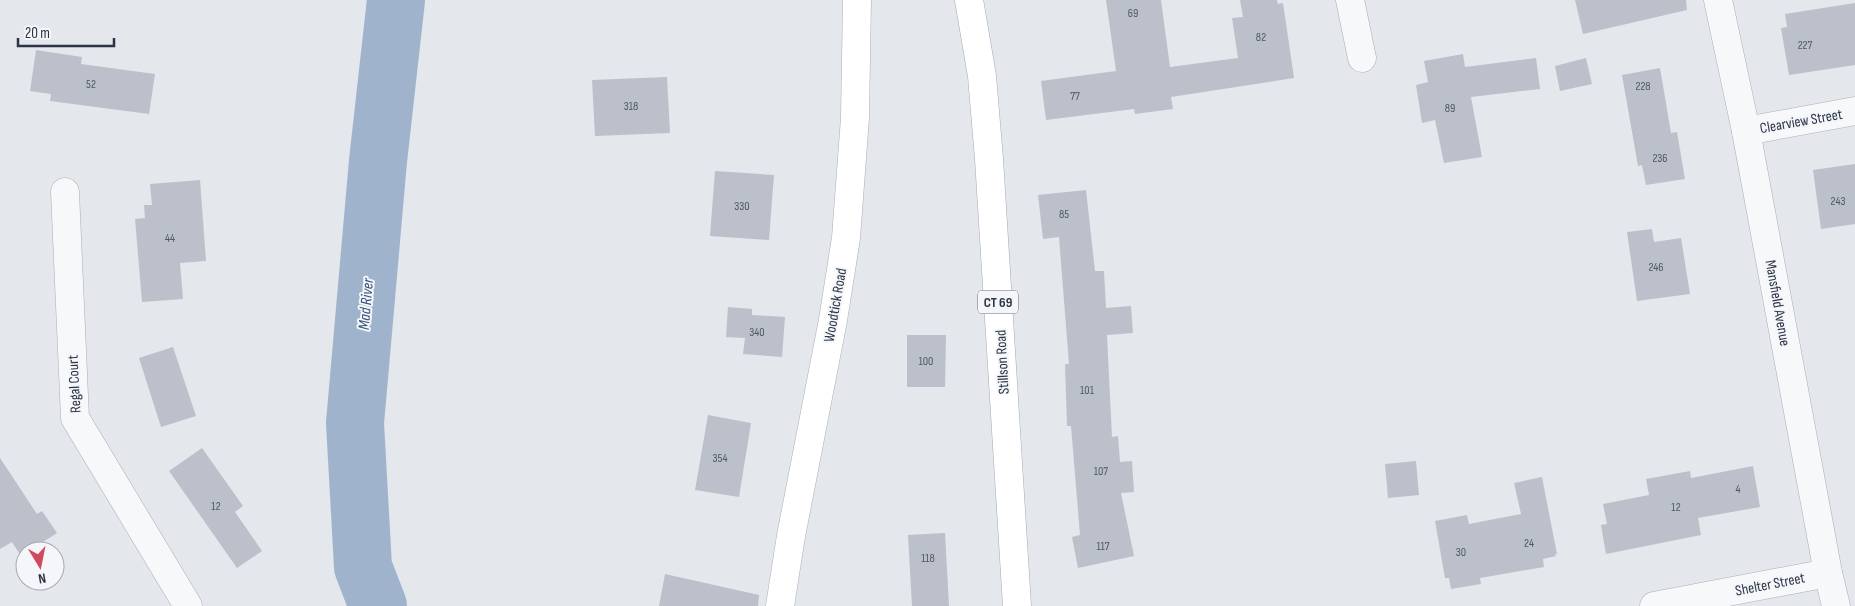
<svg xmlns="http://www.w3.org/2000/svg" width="1855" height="606" viewBox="0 0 1855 606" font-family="'Sofia Sans Condensed',sans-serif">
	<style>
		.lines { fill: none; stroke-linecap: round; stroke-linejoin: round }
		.river { stroke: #9fb4cc; stroke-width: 58 }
		.building { fill: #bbc0ca }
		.minor-casing { stroke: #a9aeb7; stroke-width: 29 }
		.secondary-casing { stroke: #a9aeb7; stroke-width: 29 }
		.primary-casing { stroke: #a3abb8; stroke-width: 29 }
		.minor { stroke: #f7f8fa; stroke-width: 28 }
		.secondary { stroke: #fff; stroke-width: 28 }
		.primary { stroke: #fff; stroke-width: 28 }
		.labels { text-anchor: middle; stroke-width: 4; stroke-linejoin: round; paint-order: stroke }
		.number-label { font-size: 12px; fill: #4f5766 }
		.shield { fill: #f4f6f9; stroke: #676e7b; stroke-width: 1 }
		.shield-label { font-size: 14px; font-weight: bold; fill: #2b3445 }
		.street-label { font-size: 15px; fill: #2b3445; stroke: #f4f6f9 }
		.water-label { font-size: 16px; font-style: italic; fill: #34527a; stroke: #f4f6f9 }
	</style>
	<rect width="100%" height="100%" fill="#e4e7ec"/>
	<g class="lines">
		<polyline class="river" points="378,606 363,567 355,423 378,161 396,0"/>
	</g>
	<g class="building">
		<polygon points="1106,0 1161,0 1170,67 1238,58 1232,18 1243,17 1240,0 1277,0 1278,4 1283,3 1294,78 1171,97 1173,109 1135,114 1134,109 1046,120 1041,81 1116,71"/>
		<polygon points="1575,0 1686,0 1687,10 1583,34"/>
		<polygon points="1855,3 1855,65 1789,75 1781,28 1787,27 1785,14"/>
		<polygon points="36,50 82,57 81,64 155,74 149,114 50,101 51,94 30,91"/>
		<polygon points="1463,54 1465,67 1536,58 1540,89 1471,97 1482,157 1444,163 1435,120 1422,123 1416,85 1428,82 1424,61"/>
		<polygon points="1586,58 1592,84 1560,91 1555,66"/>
		<polygon points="1660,68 1671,133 1677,132 1685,179 1646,185 1642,165 1638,166 1622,75"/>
		<polygon points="667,77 670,133 595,136 592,80"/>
		<polygon points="1855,164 1855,224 1821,229 1813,170"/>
		<polygon points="715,171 774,175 769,240 710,236"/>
		<polygon points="200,180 206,261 180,263 183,299 142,302 135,219 145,218 144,205 152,205 150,184"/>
		<polygon points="1086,190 1095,271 1104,271 1106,308 1131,306 1133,333 1107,335 1112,437 1118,436 1120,462 1132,461 1134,492 1121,493 1134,556 1078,568 1072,537 1080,535 1071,426 1067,426 1065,364 1069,364 1059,237 1043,239 1038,195"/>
		<polygon points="1652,229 1654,242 1681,238 1690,294 1637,301 1627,232"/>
		<polygon points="728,307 752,309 752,315 785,317 782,357 743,354 745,338 726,337"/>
		<polygon points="907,335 946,335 945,387 907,387"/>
		<polygon points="173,347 196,416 161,427 139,358"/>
		<polygon points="708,415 751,423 739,497 695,490"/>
		<polygon points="202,448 243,506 235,512 262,551 237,568 169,471"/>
		<polygon points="0,458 37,514 42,511 57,533 29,551 25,551 25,554 21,556 12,542 0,549"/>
		<polygon points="1416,461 1419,495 1388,498 1385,464"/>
		<polygon points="1753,466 1760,507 1698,518 1701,535 1606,554 1601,525 1607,524 1603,504 1649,495 1646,479 1690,471 1691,478"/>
		<polygon points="1542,477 1557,554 1555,554 1556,556 1543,559 1544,567 1480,578 1481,584 1451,589 1449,578 1445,578 1435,521 1467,515 1469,524 1521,514 1514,483"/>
		<polygon points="945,533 949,606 912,606 908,535"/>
		<polygon points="665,574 759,595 758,606 659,606"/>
	</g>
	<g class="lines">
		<g class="minor-casing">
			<g id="minor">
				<polyline points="1350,0 1362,58"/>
				<polyline points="1718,0 1746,131 1828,573 1836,606"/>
				<polyline points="1746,131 1855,111"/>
				<polyline points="65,192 75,418 188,606"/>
				<polyline points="1654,606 1828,573"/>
			</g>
		</g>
		<g class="secondary-casing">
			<polyline id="secondary" points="780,606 791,536 833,320 846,238 855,118 857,0"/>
		</g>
		<g class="primary-casing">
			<polyline id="primary" points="969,0 982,76 989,159 1017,606"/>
		</g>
		<use href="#minor" class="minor"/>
		<use href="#secondary" class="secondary"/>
		<use href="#primary" class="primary"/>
	</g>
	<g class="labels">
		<g class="number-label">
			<text x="1133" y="17">69</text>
			<text x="1261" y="41">82</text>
			<text x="1805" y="49">227</text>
			<text x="91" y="88">52</text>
			<text x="1643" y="90">228</text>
			<text x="1075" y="100">77</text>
			<text x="631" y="110">318</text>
			<text x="1450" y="112">89</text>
			<text x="1660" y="162">236</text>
			<text x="1838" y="205">243</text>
			<text x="742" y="210">330</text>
			<text x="1064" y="218">85</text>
			<text x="170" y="242">44</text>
			<text x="1656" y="271">246</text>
			<text x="757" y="336">340</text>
			<text x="926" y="365">100</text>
			<text x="1087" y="394">101</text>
			<text x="720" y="462">354</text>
			<text x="1101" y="475">107</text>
			<text x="1738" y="493">4</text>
			<text x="216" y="510">12</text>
			<text x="1676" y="511">12</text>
			<text x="1529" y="547">24</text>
			<text x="1103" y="550">117</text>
			<text x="1461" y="556">30</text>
			<text x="928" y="562">118</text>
		</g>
		<rect class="shield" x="978" y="290.5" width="40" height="23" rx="4"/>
		<g class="shield-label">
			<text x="998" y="307">CT 69</text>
		</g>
		<g class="street-label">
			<text transform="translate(1801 121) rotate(-10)" y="5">Clearview Street</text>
			<text transform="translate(1778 303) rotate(80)" y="5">Mansfield Avenue</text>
			<text transform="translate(835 305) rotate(-80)" y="5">Woodtick Road</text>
			<text transform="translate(1002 362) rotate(-93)" y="5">Stillson Road</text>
			<text transform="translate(74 384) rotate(-93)" y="5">Regal Court</text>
			<text transform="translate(1770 584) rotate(-11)" y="5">Shelter Street</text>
		</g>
		<g class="water-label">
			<text transform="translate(365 304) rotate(-85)" y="6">Mad River</text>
		</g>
	</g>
	<g transform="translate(40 566) rotate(170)"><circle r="24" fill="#f4f6f9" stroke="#a4a8b1"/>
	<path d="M0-4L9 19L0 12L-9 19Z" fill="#d1495b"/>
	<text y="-8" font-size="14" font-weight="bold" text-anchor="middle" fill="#2b3445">N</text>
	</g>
	<path d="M18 38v8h96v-8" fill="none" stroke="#2b3445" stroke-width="2.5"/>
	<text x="25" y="38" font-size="15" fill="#2b3445" stroke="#f4f6f9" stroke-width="4" paint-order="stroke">20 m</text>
</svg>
